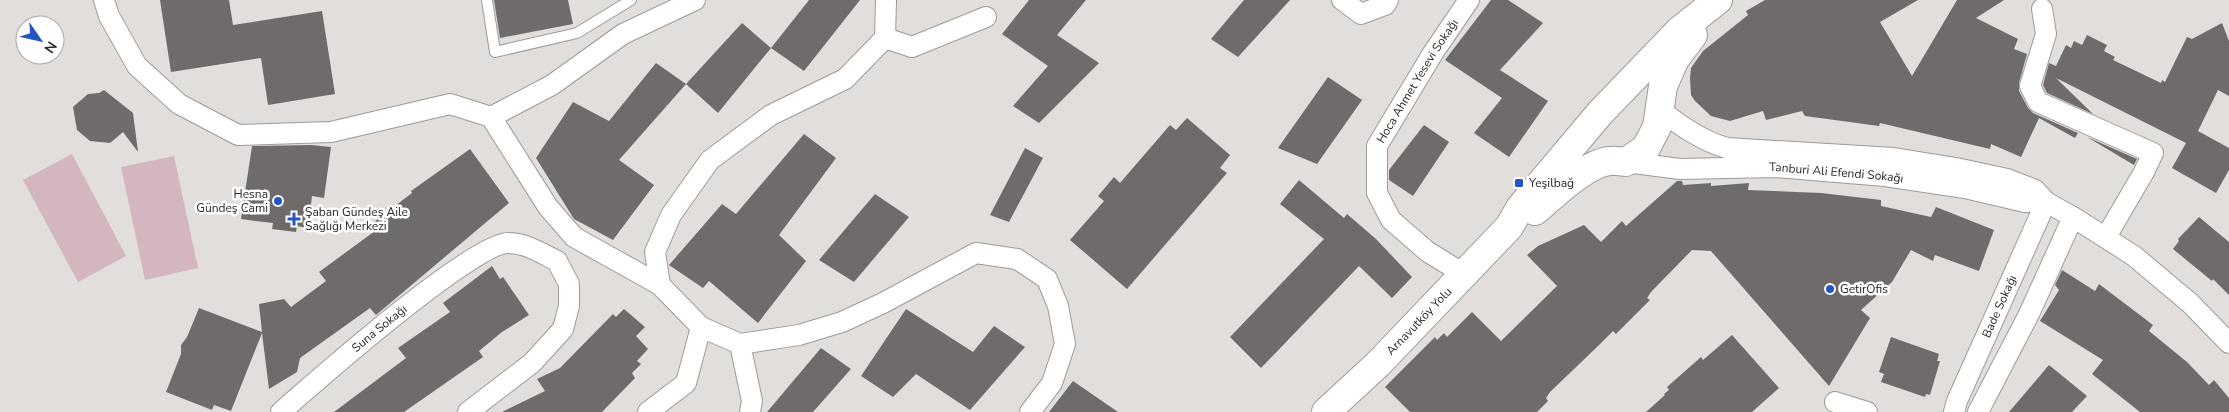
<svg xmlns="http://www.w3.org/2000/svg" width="2229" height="412" viewBox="0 0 2229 412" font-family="'Nunito Sans',sans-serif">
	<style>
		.green { fill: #d3b6bf }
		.building { fill: #6e6b6a }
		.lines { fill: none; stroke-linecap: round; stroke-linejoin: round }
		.lane-casing { stroke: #9d9b98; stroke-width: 12 }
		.street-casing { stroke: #9d9b98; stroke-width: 22 }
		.secondary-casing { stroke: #9d9b98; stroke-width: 30 }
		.lane { stroke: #fff; stroke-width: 10 }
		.street { stroke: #fff; stroke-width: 20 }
		.secondary { stroke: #fff; stroke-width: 28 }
		.poi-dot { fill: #2455c3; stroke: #fff; stroke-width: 2 }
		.labels { text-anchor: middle; stroke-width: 5; stroke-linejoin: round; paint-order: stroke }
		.street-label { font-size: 12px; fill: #272625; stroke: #fff }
		.poi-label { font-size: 12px; fill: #272625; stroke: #fff; text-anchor: start }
	</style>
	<rect width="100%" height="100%" fill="#e1dedc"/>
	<g class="green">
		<polygon points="72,154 126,256 78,282 23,180"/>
		<polygon points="174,156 198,268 145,280 121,167"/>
	</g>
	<g class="building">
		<polygon points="160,0 229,0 233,25 322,11 335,94 268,105 261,58 171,72"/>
		<polygon points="494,0 568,0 573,24 500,38"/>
		<polygon points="809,0 860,0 804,71 771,48"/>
		<polygon points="1029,0 1086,0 1057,35 1099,63 1039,123 1013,106 1048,66 1002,34"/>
		<polygon points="1244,0 1290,0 1238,57 1211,39"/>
		<polygon points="1491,0 1508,0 1543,23 1500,70 1548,101 1509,157 1474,133 1502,98 1445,60"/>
		<polygon points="1765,0 1918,0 1880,22 1912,76 1957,0 2004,0 1976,18 2018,39 2014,49 2027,54 2019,83 2019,91 2028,108 2033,113 2078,133 2075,138 2039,118 2021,157 1991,144 1990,149 1880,123 1879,126 1805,116 1802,111 1766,120 1763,111 1730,121 1711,116 1695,101 1691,95 1690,78 1691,68 1703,51 1748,15 1746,11"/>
		<polygon points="742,23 771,48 718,113 686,84"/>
		<polygon points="2222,23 2229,41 2229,96 2218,90 2198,131 2229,148 2229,170 2216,193 2172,168 2186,143 2056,78 2093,114 2047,93 2043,85 2049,63 2056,66 2066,45 2071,48 2074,41 2082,45 2087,35 2107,45 2104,51 2115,57 2113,60 2161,83 2162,80 2165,82 2187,37 2192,39"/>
		<polygon points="656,63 686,84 619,160 654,185 613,240 574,219 536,158 573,102 609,121"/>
		<polygon points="1328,77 1362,100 1317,164 1278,148"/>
		<polygon points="104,90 133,113 138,152 123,132 110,143 90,141 77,130 73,107 88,94 99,93"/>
		<polygon points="1187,118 1230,155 1220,168 1227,173 1127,289 1070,240 1104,201 1098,196 1114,177 1120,183 1170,125 1176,130"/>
		<polygon points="1424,125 1449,142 1413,196 1389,180 1389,170"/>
		<polygon points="804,134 836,158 779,235 806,261 758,323 709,281 703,288 669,265 722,204 736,214"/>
		<polygon points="2087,137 2137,159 2134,165"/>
		<polygon points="311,145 331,147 324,198 312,196 308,228 297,226 296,232 272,229 273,223 241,219 252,146"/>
		<polygon points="1025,148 1043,158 1009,222 990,215"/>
		<polygon points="470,149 509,203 376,315 370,308 300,358 297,372 269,389 262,333 231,411 214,405 212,410 166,392 181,354 181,345 187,337 199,308 262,332 259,304 284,299 291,307 326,281 319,272 375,231 370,225 412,193 411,191"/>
		<polygon points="1299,180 1344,218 1347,214 1376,239 1412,277 1392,298 1359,266 1261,368 1230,337 1324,239 1280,204"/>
		<polygon points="1677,181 1682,181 1683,185 1711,183 1711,186 1749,183 1748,190 1821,193 1881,200 1881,206 1931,217 1936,207 1994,230 1979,271 1935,255 1933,261 1911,250 1892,282 1861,310 1870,318 1829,386 1711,251 1692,250 1651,292 1647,298 1650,300 1616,334 1613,331 1598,346 1550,392 1546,398 1548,401 1537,412 1410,412 1385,387 1435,337 1437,340 1444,333 1447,337 1472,312 1501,341 1557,286 1527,255 1538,246 1584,225 1601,242 1622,221 1626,226"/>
		<polygon points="875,194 909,217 854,282 819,260"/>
		<polygon points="2199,217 2229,242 2229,295 2213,279 2212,281 2173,249 2179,241 2178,239"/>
		<polygon points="492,266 500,279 503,277 529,315 502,332 479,351 483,357 404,412 334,412 406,358 398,348 450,312 443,303"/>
		<polygon points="2062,270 2095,291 2099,284 2153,325 2149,331 2187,362 2209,385 2214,380 2229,398 2229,412 2140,412 2092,374 2103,360 2040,321 2059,290 2055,285"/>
		<polygon points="624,309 645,327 636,336 648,349 637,361 641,364 632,373 635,378 602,412 502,412 545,391 537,379 560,368 613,314 616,317"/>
		<polygon points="906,309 973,352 994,326 1025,347 970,410 916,374 893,397 861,376"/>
		<polygon points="1732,335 1779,388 1752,412 1646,412 1665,395 1664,394 1669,390 1667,387 1701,357 1703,360"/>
		<polygon points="1891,337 1939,354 1937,361 1940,361 1930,395 1926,394 1925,397 1881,382 1884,374 1879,372"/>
		<polygon points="821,348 851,369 813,412 767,412"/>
		<polygon points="2049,365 2087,396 2072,412 2009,412"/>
		<polygon points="1073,381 1118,412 1049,412"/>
	</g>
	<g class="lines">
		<g class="lane-casing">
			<polyline id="lane" points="487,0 495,52 577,33 631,0"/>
		</g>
		<g class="street-casing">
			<g id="street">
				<polyline points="104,0 109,16 137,66 179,104 238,135 331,132 450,104 491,117 548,207 574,237 660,285"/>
				<polyline points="886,0 885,38 845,79 771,115 710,160 671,215 655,252 660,285 701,327 740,344 799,335 842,322 883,303 976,253 1017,259 1047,279 1058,306 1065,344 1052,383 1030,412"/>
				<polyline points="1342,0 1361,14 1385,5 1388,0"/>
				<polyline points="2042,9 2046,34 2030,86 2038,102 2153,153 2144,172 2106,237"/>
				<polyline points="885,38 912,47 986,17"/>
				<path d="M1660 110C1681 126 1702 141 1727 148L1894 158 1956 168 2007 179 2035 190 2046 202 2073 217 2134 256 2190 303 2229 343"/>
				<polyline points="491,117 552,85 623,34 695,0"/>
				<path id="s1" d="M1626 162 1680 169 1774 167 1885 176 1965 188 2025 202H2046"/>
				<path id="s2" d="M1464 274 1428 252 1391 220 1377 193V146L1433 53 1469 0"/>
				<polyline points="740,344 752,401 750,412"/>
				<polyline points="1835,402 1867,412"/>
				<path id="s3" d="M281 412C315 382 473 243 508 243 526 243 541 253 557 261"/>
				<polyline points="468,412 532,363 563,329 569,306 569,284 557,261"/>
				<polyline points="648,412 686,383 701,327"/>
				<path id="s4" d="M1954 412 1957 401 2046 202"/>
				<polyline points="1978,412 2029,314 2073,217"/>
			</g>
		</g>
		<g class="secondary-casing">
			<g id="secondary">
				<path d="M1535 211C1553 196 1586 163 1610 161 1615 160 1622 162 1626 162L1646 148 1657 127 1663 86 1675 59 1693 35"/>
				<path id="s5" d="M1326 412 1378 364 1509 227 1520 208 1600 113 1680 30 1718 0"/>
			</g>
		</g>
		<use href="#lane" class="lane"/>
		<use href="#street" class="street"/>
		<use href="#secondary" class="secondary"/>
	</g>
	<g class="poi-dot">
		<rect x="1514" y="178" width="10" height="10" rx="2.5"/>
		<circle cx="278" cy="201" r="5"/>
		<path d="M291.5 211.5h5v5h5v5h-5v5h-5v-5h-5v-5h5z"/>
		<circle cx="1830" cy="289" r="5"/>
	</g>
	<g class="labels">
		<g class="street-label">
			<text dy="4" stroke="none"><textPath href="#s2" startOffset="245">Hoca Ahmet Yesevi Sokağı</textPath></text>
			<text dy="4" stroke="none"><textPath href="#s1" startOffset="211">Tanburi Ali Efendi Sokağı</textPath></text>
			<text dy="4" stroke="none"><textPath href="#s4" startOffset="115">Bade Sokağı</textPath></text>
			<text dy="4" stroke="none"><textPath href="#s5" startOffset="130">Arnavutköy Yolu</textPath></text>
			<text dy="4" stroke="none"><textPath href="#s3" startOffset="129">Suna Sokağı</textPath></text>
		</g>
		<g class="poi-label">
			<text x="1529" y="187">Yeşilbağ</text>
			<text x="268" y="198" text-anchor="end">Hesna<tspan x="268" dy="14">Gündeş Cami</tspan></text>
			<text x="305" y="216">Şaban Gündeş Aile<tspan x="305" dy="14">Sağlığı Merkezi</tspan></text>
			<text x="1840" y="293">GetirOfis</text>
		</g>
	</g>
	<g transform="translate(40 40) rotate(124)"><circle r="24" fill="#ffffff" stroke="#a9a8a8"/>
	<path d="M0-4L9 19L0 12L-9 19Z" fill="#2455c3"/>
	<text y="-8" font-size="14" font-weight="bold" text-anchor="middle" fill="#272625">N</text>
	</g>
</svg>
